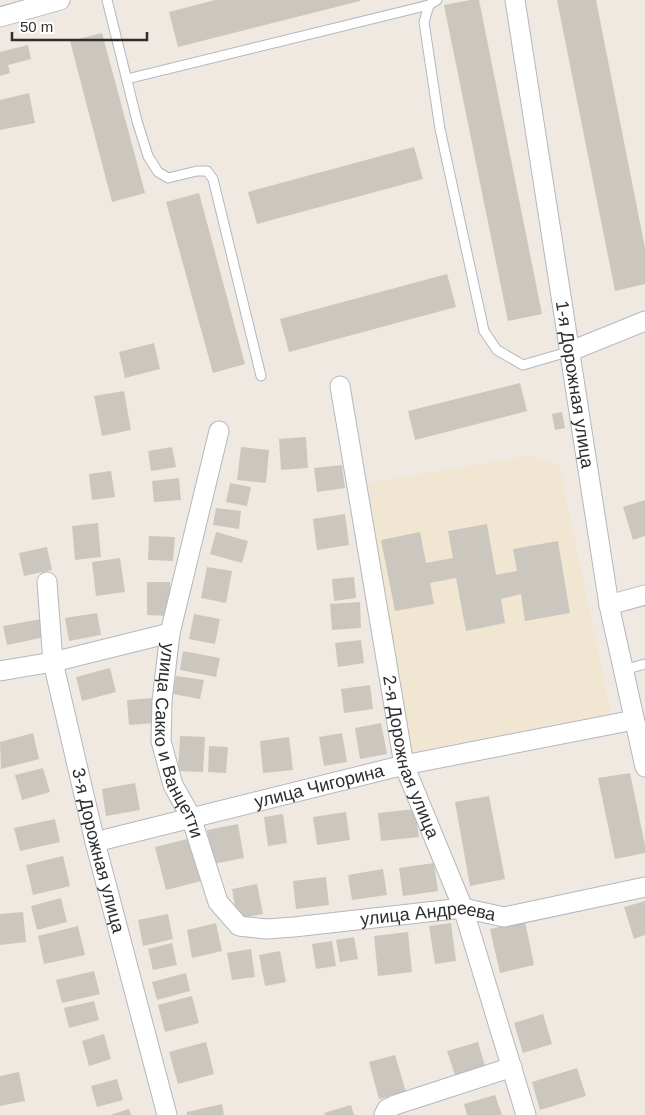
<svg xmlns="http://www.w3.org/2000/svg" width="645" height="1115" viewBox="0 0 645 1115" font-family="Arial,sans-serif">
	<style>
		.education { fill: #f0e6d1 }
		.building { fill: #cbc7bf }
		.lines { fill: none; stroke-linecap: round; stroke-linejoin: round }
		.service-casing { stroke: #b4b7c1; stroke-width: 11 }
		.minor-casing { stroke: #b4b7c1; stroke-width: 21 }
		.service { stroke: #fff; stroke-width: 9 }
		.minor { stroke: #fff; stroke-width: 19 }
		.labels { text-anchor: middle; stroke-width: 5; stroke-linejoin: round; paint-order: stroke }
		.street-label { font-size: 18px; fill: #2e2e2e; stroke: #fff }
	</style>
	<rect width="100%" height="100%" fill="#efe9e1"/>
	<polygon class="education" points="528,456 559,465 611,714 407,753 368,483"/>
	<g class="building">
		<polygon points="215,0 360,0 360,1 178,47 169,12"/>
		<polygon points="470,0 479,0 542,314 508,321 444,5"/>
		<polygon points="557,0 596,0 645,248 645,284 615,291"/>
		<polygon points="102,33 145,193 112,202 70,41"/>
		<polygon points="28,45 31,59 8,65 10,73 0,76 0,52"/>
		<polygon points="29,93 35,123 0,130 0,100"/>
		<polygon points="414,147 423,179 257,224 248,192"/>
		<polygon points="199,193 245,364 213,373 166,202"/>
		<polygon points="447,274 456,307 289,352 280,319"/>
		<polygon points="154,343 160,369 125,378 119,352"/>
		<polygon points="520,383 527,411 415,440 408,411"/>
		<polygon points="124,391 131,430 102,436 94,396"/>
		<polygon points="562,412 565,428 555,430 552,414"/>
		<polygon points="306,437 308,468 281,470 279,439"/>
		<polygon points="172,447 176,467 151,471 148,451"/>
		<polygon points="241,447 269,450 266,483 237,480"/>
		<polygon points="342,465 345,488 317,492 314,468"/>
		<polygon points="111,471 115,497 92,500 89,474"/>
		<polygon points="179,478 181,500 154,502 152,481"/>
		<polygon points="230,483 251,487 247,506 226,502"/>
		<polygon points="645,500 645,536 633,540 623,507"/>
		<polygon points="216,508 241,511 239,529 213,525"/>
		<polygon points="345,514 349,545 317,550 313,519"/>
		<polygon points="98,523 101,557 75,560 72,526"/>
		<polygon points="487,524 496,575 517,571 513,549 558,541 570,613 525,621 521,594 501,599 505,623 466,631 456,578 430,583 434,604 395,611 381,540 420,532 426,563 453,558 448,531"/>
		<polygon points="216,532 248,541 242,563 210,554"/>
		<polygon points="149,536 175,537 173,561 148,560"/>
		<polygon points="47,547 52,570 24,576 19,553"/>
		<polygon points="120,558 125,592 96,596 92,562"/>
		<polygon points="207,567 232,571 226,603 201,598"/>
		<polygon points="354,577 356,598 334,601 332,579"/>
		<polygon points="147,582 170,582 170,616 147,615"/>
		<polygon points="360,602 361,628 332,630 330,604"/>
		<polygon points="97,613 101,635 69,641 65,618"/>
		<polygon points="194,614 220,619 215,644 189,639"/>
		<polygon points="41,619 45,637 7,645 3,626"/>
		<polygon points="361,640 364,663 338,667 335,643"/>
		<polygon points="183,651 220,658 216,677 180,670"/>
		<polygon points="110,668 116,692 82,701 76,677"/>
		<polygon points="176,676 204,680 200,699 173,694"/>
		<polygon points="370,685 373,709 344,713 341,689"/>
		<polygon points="153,698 155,723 129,725 127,700"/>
		<polygon points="381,723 387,754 360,759 355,728"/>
		<polygon points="33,733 39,759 1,769 0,742"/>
		<polygon points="342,733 347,762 324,766 319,737"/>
		<polygon points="180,736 205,737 203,772 178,771"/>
		<polygon points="289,737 293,770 263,773 260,741"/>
		<polygon points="209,746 228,747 226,773 208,772"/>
		<polygon points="43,768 50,792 22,800 15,775"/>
		<polygon points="630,773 645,845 645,853 615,859 598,778"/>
		<polygon points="135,783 140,810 106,816 102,789"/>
		<polygon points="489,796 505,879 470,886 455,802"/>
		<polygon points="415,809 419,837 381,841 378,813"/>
		<polygon points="346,812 350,840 317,845 313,817"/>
		<polygon points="283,814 287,843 268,846 264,817"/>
		<polygon points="55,819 60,842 20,851 14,828"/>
		<polygon points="238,824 244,858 213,864 207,830"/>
		<polygon points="191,838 201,881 166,890 155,847"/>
		<polygon points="63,856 70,886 33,895 26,865"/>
		<polygon points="434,863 438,891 403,896 399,868"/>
		<polygon points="383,869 387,895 352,900 348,875"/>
		<polygon points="326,877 329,905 296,909 293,881"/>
		<polygon points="257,884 263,914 237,919 232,889"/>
		<polygon points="61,898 67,922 37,930 31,906"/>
		<polygon points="645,901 645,935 634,939 624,907"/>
		<polygon points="23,912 26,942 0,945 0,914"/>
		<polygon points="168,914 173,939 143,946 138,920"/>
		<polygon points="525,921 534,965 500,973 490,929"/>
		<polygon points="216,923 222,951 192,958 187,930"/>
		<polygon points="451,923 456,961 435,964 429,926"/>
		<polygon points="78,926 85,955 44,964 38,936"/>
		<polygon points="408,932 412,972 378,976 374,936"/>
		<polygon points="354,937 358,959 340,962 336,940"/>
		<polygon points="332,941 336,966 316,969 312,944"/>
		<polygon points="172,943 177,965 153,970 148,949"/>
		<polygon points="251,949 255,977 232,980 227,953"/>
		<polygon points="280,951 286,982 265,986 259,955"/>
		<polygon points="94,971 100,994 62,1003 56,980"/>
		<polygon points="186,973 190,991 157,1000 152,982"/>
		<polygon points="192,996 199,1023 165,1032 158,1005"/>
		<polygon points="94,1001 99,1020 69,1028 64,1008"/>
		<polygon points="543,1014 552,1044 523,1053 514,1023"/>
		<polygon points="104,1034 111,1059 89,1066 82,1041"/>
		<polygon points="206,1042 214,1074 178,1084 169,1052"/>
		<polygon points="478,1042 485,1066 455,1075 447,1051"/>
		<polygon points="395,1055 406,1092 379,1099 369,1062"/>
		<polygon points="577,1068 586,1096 540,1110 532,1082"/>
		<polygon points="19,1072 25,1101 0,1106 0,1076"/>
		<polygon points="117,1079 123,1100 97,1107 91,1086"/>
		<polygon points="495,1095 502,1115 467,1115 464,1104"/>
		<polygon points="222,1104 224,1115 187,1115 187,1112"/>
		<polygon points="351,1105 354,1115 325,1115 324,1113"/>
		<polygon points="129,1109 131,1115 110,1115"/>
	</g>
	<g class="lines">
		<g class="service-casing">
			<g id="service">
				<polyline points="107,0 137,121 148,156 158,172 168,178 197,171 207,171 213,179 261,376"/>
				<polyline points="437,0 429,5 424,22 440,129 484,331 497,350 523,365 571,351"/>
				<polyline points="127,79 429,5"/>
				<polyline points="623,670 645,664"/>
			</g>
		</g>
		<g class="minor-casing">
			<g id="minor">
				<path id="s1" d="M515 0 609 605 645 767"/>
				<polyline points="0,17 60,0"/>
				<polyline points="571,351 645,321"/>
				<path id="s2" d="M340 386 404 765 463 908 526 1115"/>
				<path id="s3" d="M219 431 170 633 162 701 161 741 173 785 191 817 218 902 239 926 266 929 294 927 463 908 504 917 645 887"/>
				<path id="s4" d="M47 582 53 662 95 842 167 1115"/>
				<polyline points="609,605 645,595"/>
				<polyline points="0,671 53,662 170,633"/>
				<path id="s5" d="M95 842 404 765 634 720"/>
				<polyline points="384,1115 387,1109 395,1105 512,1067"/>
			</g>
		</g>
		<use href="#service" class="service"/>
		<use href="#minor" class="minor"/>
	</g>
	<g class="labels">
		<g class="street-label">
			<text dy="6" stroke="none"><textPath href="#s1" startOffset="389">1-я Дорожная улица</textPath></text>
			<text dy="6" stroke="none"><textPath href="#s3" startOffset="319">улица Сакко и Ванцетти</textPath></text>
			<text dy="6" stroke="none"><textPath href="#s2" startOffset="378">2-я Дорожная улица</textPath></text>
			<text dy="6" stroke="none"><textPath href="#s5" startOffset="231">улица Чигорина</textPath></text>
			<text dy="6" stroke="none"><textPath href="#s4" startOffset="274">3-я Дорожная улица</textPath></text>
			<text dy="6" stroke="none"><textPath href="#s3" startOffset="710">улица Андреева</textPath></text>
		</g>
	</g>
	<path d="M12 32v8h135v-8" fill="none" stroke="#2e2e2e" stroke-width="2.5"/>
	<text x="20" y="32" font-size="15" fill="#2e2e2e" stroke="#ffffff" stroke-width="4" paint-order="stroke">50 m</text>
</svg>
